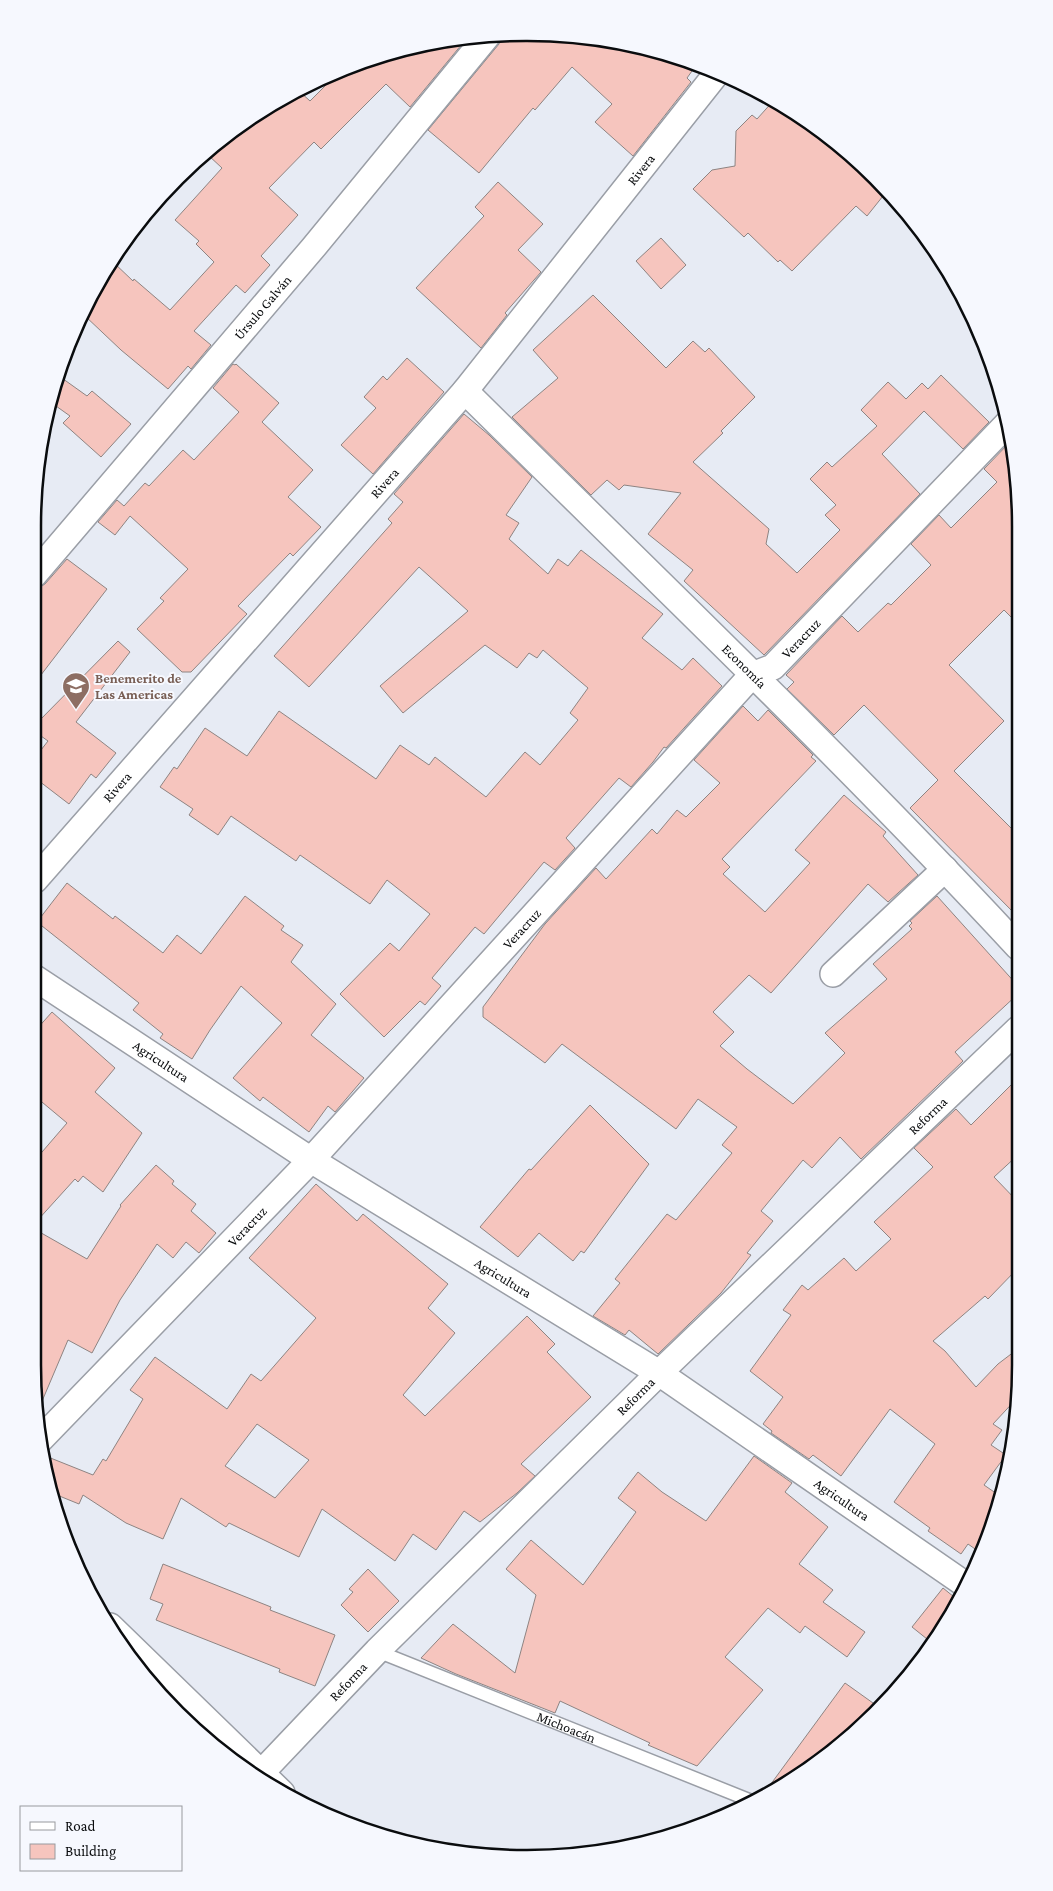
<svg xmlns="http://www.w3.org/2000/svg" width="1053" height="1891" viewBox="0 0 1053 1891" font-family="'Crimson Pro',serif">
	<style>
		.building { fill: #f6c5be; stroke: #8e8482; fill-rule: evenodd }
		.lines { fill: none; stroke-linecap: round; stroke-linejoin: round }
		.service-casing { stroke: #9a9ea6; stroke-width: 15 }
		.minor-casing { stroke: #9a9ea6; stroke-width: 28 }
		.service { stroke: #fff; stroke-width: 12 }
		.minor { stroke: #fff; stroke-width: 25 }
		.labels { text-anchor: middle; stroke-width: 4; stroke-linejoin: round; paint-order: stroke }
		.street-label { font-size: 14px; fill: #0a0c0e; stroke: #f6f8fe }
		.education-label { font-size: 14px; font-weight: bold; fill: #785e54; stroke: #f6f8fe; text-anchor: start }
		.rim { fill: none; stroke: #0a0c0e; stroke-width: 2.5 }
	</style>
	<rect width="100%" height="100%" fill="#e7ebf4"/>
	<g class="building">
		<polygon points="502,34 591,37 686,59 697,64 687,78 691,82 633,156 595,122 612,104 572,67 535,110 533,108 479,173 428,130 499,44"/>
		<polygon points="467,38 410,107 386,84 321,149 314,142 269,188 298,215 261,256 270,265 245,293 236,285 194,331 211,345 191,369 188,366 168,389 121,350 84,315 99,279 112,261 133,281 134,279 170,310 214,262 196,244 199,241 175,220 222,168 208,155 233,130 298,90 310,101 339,72 399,49"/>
		<polygon points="775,99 876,177 887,191 867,216 856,206 792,271 780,260 778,262 748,233 744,237 693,189 712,170 735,166 736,131 752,115 757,119"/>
		<polygon points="498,182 543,224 518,250 541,272 505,313 507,315 481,348 416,288 484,216 475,207"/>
		<polygon points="661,238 686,265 661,289 636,261"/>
		<polygon points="593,295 666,368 693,341 705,352 709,348 755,397 721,431 723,433 693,462 769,529 766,544 797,573 840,530 825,515 836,505 810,479 827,462 832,467 877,426 861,410 888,382 906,399 922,383 928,389 941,375 989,422 963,449 924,411 882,454 920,494 764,655 684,581 693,570 648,534 681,493 624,485 619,490 607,480 591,495 512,417 558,378 533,350"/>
		<polygon points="407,358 444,392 373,474 341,445 376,408 364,397 383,376 387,380"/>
		<polygon points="233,364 235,365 236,364 279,403 262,422 313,470 288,497 321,527 293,556 290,553 238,606 247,614 191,672 182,672 137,629 164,601 160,598 188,569 130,516 115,535 98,522 117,500 124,506 145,483 149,486 183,450 194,460 239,412 213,388"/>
		<polygon points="59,376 87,396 92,391 131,424 101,457 63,423 70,416 49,401"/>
		<polygon points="464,414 489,435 532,477 506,515 519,523 509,539 548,574 558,559 568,566 581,550 663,614 642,638 682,670 693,658 722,686 666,748 664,747 653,762 631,787 619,778 566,838 575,848 555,870 544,862 484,934 475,927 432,978 441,986 425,1005 420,1001 384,1037 340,994 390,943 399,951 430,914 387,880 370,904 300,855 296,861 231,816 218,835 189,815 193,809 160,787 174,767 177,769 205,728 247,756 279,711 376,779 400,745 429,765 435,757 486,797 525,752 540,765 578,720 570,713 588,688 543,650 537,658 529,653 517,668 485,645 403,713 380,686 468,611 419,567 309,687 274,656 392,523 388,519 403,502 394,494"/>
		<polygon points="1010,442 1012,444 1016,462 1017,623 1004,610 949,665 1004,721 954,771 1018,835 1018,917 910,808 938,780 864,705 834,735 787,689 794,682 786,675 842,616 858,632 888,603 891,605 931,565 911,544 939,515 951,528 997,482 984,469"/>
		<polygon points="67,559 107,589 34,684 34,590 45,584"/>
		<polygon points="118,641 130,652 76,722 116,753 96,778 91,774 69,804 35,778 34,759 48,741 34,731 34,726"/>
		<polygon points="743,706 758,721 768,710 813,755 811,757 816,761 722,859 730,867 723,874 765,912 810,863 795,850 844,795 886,832 883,836 918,875 888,902 868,884 771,993 749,975 713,1012 734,1032 720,1046 747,1069 793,1104 845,1053 825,1033 887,979 873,964 912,929 909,926 912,923 910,921 937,896 1018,986 1018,994 955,1052 963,1061 861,1159 840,1137 812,1168 803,1160 761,1211 773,1221 747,1253 751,1255 721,1293 658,1354 629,1330 625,1335 593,1316 620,1283 615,1279 667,1214 676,1220 732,1153 722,1145 737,1127 698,1099 676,1129 562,1044 545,1063 483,1017 483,1007 545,924 596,868 606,879 652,829 657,834 677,810 686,817 720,783 694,760"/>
		<polygon points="67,883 113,919 115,916 163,953 177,935 201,954 245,896 284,926 281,930 303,945 291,962 336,1004 311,1035 364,1078 335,1112 328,1106 309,1132 263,1097 260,1101 233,1078 282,1023 241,986 210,1030 192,1059 160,1038 163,1034 133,1010 139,1003 37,922"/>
		<polygon points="52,1012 115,1068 95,1092 142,1133 103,1192 83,1176 78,1182 75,1179 36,1222 36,1159 67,1123 36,1097 35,1031"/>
		<polygon points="1018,1078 1019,1154 994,1177 1019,1203 1019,1267 988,1299 985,1296 933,1341 945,1351 976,1387 998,1364 1019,1348 1019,1396 993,1424 1002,1430 991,1445 1006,1455 984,1485 1000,1496 994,1523 987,1538 978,1551 968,1544 961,1554 928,1531 930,1528 894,1502 935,1444 890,1409 841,1476 813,1455 809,1459 771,1433 772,1431 763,1424 783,1397 750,1371 791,1315 783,1310 802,1285 808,1290 844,1258 856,1271 891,1239 874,1222 933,1167 914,1148 956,1109 971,1125"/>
		<polygon points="590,1105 649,1164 584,1253 581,1251 573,1261 539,1233 518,1257 480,1227 529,1169 531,1170"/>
		<polygon points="156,1165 174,1181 172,1184 196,1204 191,1211 216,1233 199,1253 186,1242 173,1258 157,1244 120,1300 92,1353 68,1340 37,1413 36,1230 87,1259 121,1206 120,1205"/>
		<path d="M316 1184 357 1221 363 1214 448 1284 428 1308 455 1333 403 1395 425 1416 527 1316 555 1344 547 1352 591 1397 521 1464 535 1476 517 1493 480 1522 464 1511 436 1550 413 1534 395 1561 322 1509 299 1557 229 1523 226 1527 181 1498 163 1539 126 1523 83 1495 79 1504 52 1493 43 1455 93 1475 103 1459 106 1461 143 1399 130 1390 155 1357 227 1409 251 1374 261 1381 316 1318 249 1258ZM257 1424 309 1460 275 1498 225 1466Z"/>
		<polygon points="754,1456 792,1483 785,1492 828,1527 799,1564 833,1590 823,1602 865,1632 847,1657 805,1626 800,1633 768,1608 725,1657 763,1690 697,1766 648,1745 650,1743 560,1701 555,1713 456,1674 421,1658 453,1624 515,1673 536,1595 506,1569 531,1540 583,1585 636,1512 618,1498 638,1472 662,1492 706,1521"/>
		<polygon points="163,1564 271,1607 270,1610 335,1635 315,1686 279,1672 280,1669 156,1620 163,1604 150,1599"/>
		<polygon points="368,1569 399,1601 368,1632 341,1605 353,1592 349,1589"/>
		<polygon points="943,1588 959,1601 954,1612 932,1643 912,1627"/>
		<polygon points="845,1683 880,1708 852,1736 768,1795 765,1792"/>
	</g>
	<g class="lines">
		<g class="service-casing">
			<g id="service">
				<path id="s1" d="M377 1651 754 1802"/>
			</g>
		</g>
		<g class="minor-casing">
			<g id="minor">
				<path id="s2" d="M465 391C651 575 841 756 1018 947"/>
				<path id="s3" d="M34 575 313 248 488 35"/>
				<path id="s4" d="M35 880 465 391 717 73"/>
				<polyline points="833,974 945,869"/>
				<path id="s5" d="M35 978 311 1160 659 1373 966 1585"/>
				<path id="s6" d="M39 1441 311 1160 752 675 773 667 1007 424"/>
				<polyline points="110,1626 282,1793"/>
				<path id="s7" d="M262 1772 377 1651 659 1373 1018 1029"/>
			</g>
		</g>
		<use href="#service" class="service"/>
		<use href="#minor" class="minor"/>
	</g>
	<defs>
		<g id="school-pin" transform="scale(1.4375)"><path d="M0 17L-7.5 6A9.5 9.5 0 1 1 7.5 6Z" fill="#8d6e63" stroke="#f6f8fe"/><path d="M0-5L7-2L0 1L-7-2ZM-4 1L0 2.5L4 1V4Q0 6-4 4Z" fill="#fff"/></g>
	</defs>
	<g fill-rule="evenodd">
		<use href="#school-pin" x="76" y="686"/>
	</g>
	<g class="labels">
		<g class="street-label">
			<text dy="5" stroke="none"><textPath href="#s4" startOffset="934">Rivera</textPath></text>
			<text dy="5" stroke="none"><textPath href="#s3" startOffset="352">Úrsulo Galván</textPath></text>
			<text dy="5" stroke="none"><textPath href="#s4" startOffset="529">Rivera</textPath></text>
			<text dy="5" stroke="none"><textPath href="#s6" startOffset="1109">Veracruz</textPath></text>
			<text dy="5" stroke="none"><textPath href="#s2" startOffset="392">Economía</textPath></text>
			<text dy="5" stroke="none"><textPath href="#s4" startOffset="124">Rivera</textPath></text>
			<text dy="5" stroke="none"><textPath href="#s6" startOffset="704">Veracruz</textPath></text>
			<text dy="5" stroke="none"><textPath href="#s5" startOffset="151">Agricultura</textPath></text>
			<text dy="5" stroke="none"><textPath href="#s7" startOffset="935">Reforma</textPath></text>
			<text dy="5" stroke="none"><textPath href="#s6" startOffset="299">Veracruz</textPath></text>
			<text dy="5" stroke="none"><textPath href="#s5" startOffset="556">Agricultura</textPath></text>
			<text dy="5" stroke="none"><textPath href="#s7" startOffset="530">Reforma</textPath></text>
			<text dy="5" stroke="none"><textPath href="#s5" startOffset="961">Agricultura</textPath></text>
			<text dy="5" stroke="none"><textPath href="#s7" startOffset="125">Reforma</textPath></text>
			<text dy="5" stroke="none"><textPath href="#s1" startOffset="204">Michoacán</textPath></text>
		</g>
		<g class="education-label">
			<text x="95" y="683">Benemerito de<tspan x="95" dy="16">Las Americas</tspan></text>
		</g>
	</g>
	<path d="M0 0H1053V1891H0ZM526 41H527A485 485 0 0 1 1012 526V1365A485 485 0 0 1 527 1850H526A485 485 0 0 1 41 1365V526A485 485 0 0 1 526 41Z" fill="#f6f8fe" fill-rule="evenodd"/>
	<path class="rim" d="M526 41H527A485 485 0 0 1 1012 526V1365A485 485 0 0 1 527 1850H526A485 485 0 0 1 41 1365V526A485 485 0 0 1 526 41Z"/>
	<rect x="20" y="1806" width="162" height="65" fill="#f6f8fe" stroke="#989a9e"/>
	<rect x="30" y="1822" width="25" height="8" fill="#ffffff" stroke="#989a9e"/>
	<text x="65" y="1831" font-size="15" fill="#0a0c0e">Road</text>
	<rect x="30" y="1844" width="25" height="15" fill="#f6c5be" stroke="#989a9e"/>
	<text x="65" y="1856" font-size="15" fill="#0a0c0e">Building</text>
</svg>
